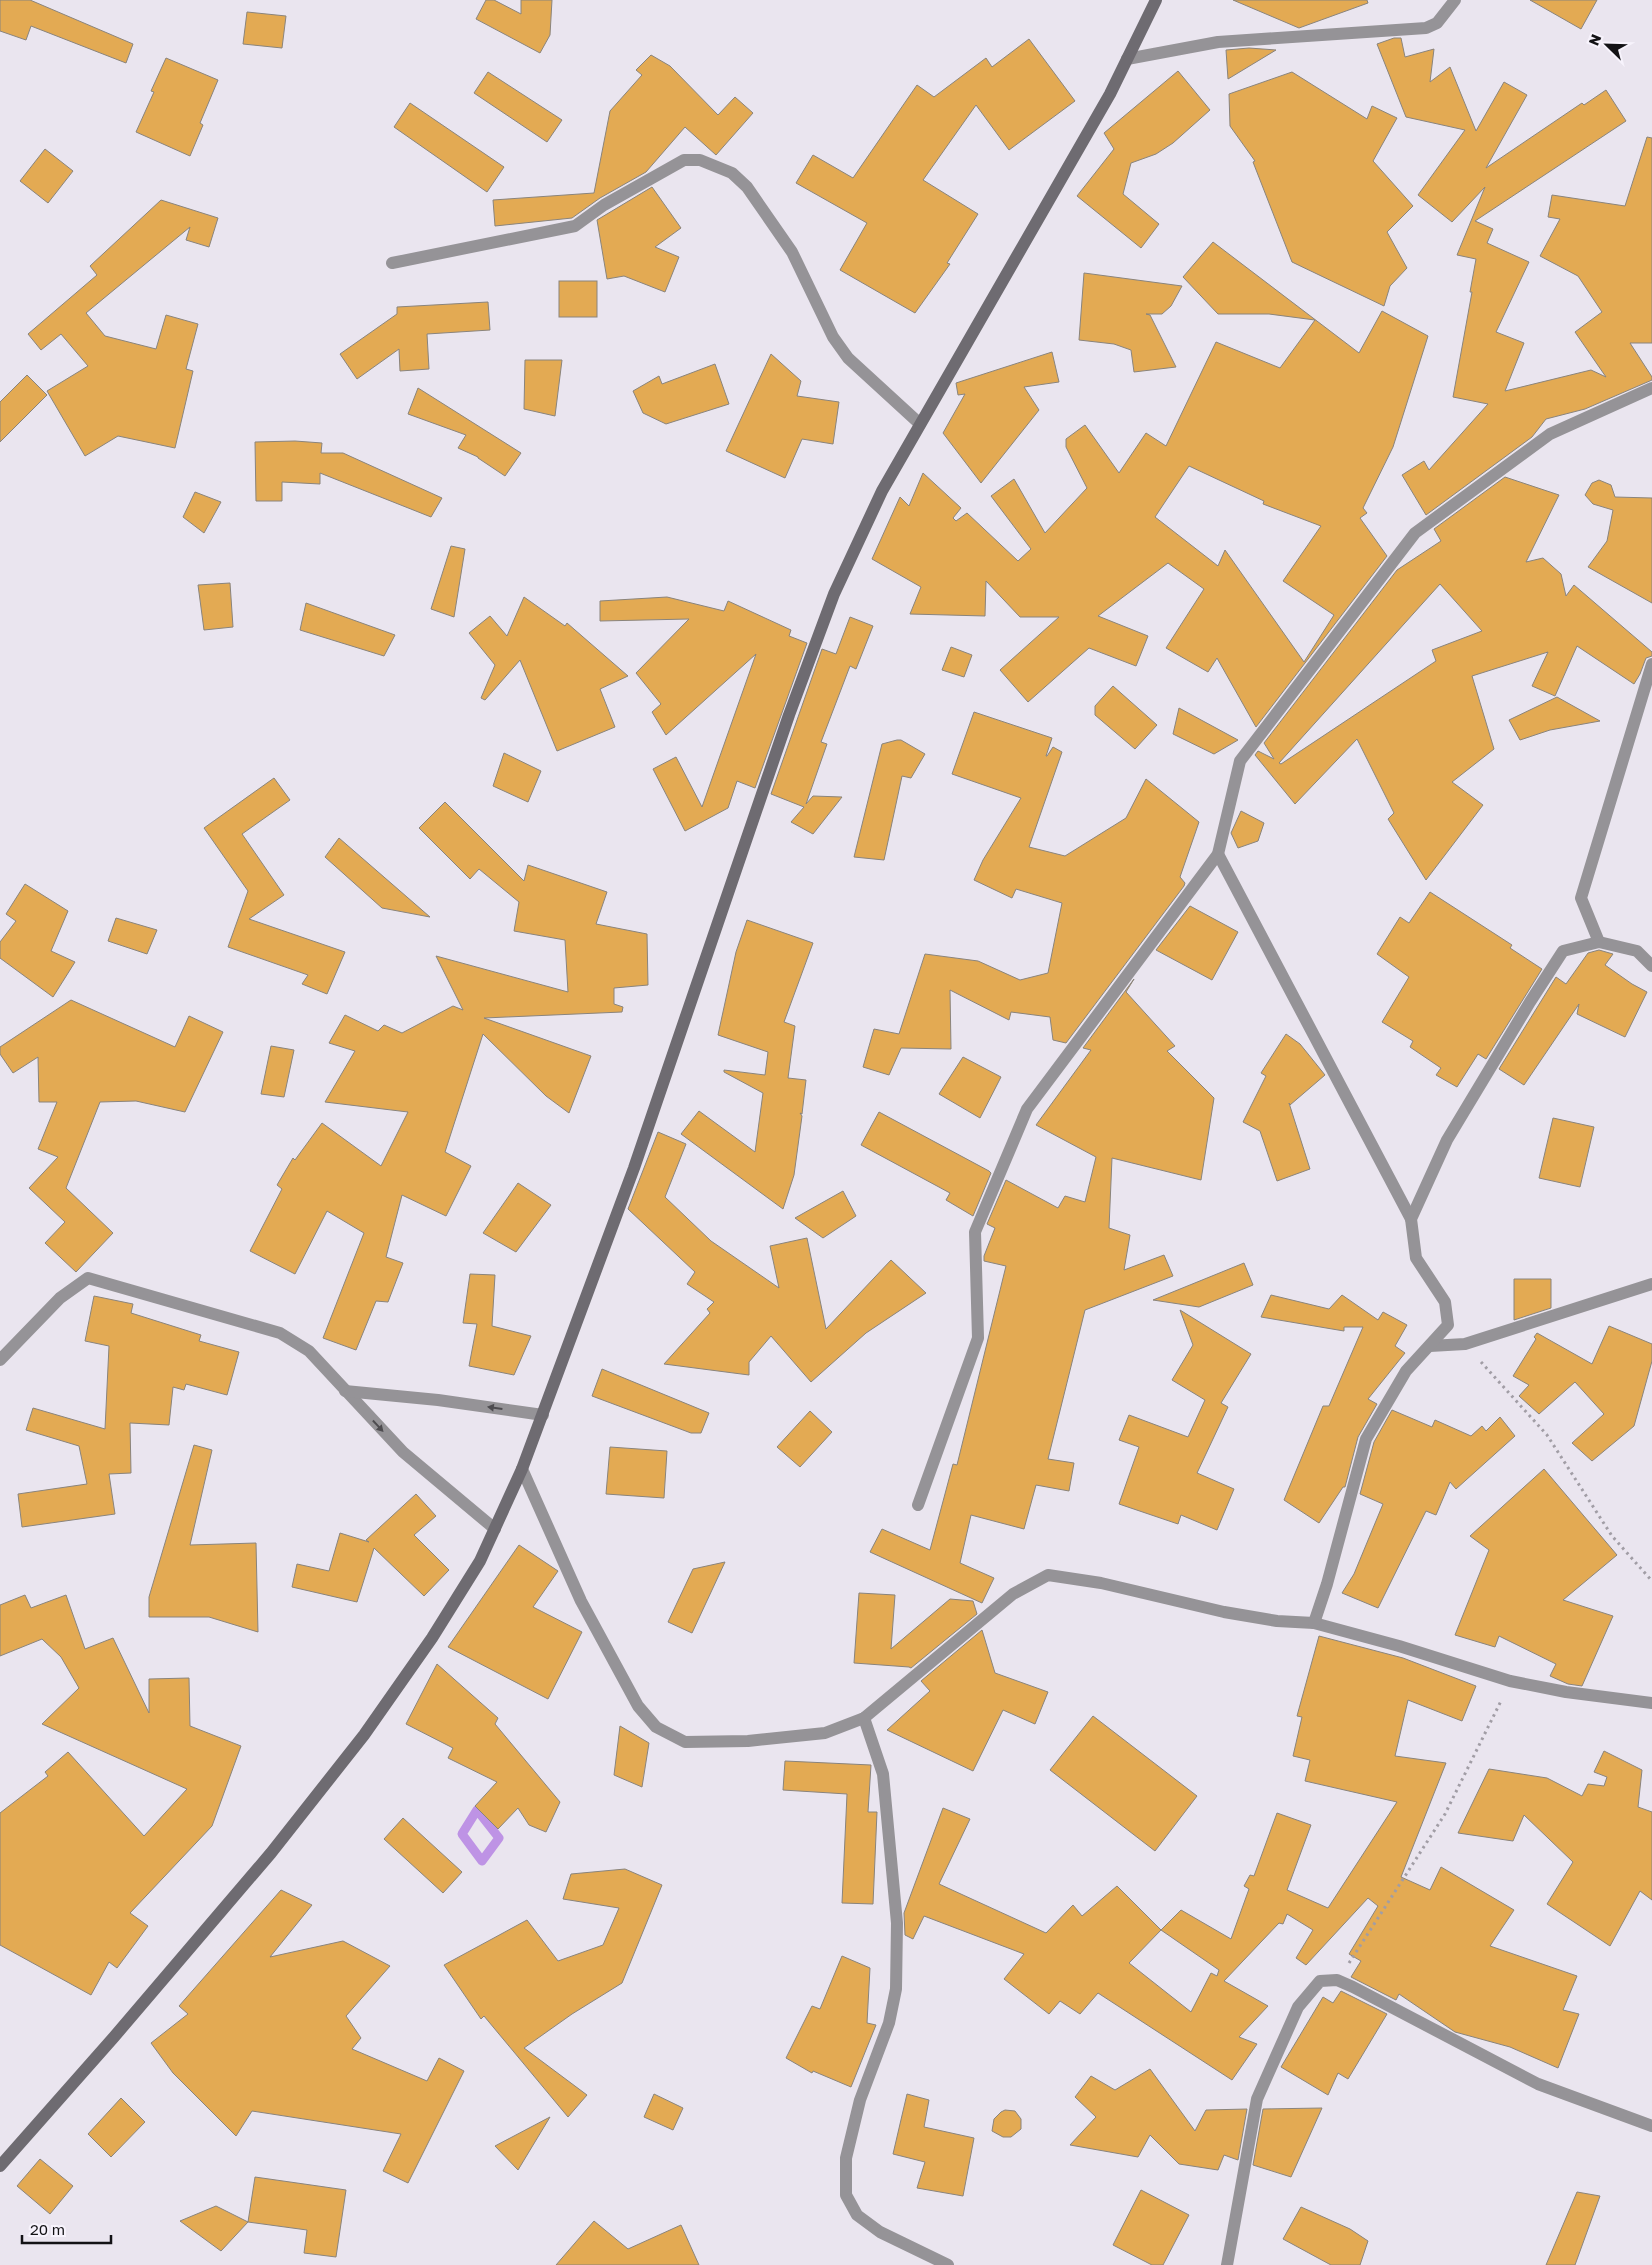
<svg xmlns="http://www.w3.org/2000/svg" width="1652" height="2265" viewBox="0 0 1652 2265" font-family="'Golos Text',sans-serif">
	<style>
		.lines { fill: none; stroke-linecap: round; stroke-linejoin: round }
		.stream { stroke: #be93e5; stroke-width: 9 }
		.building { fill: #e3aa53; stroke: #8a847c; fill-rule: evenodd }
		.path { stroke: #a19da5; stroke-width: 3; stroke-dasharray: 2.5 4; stroke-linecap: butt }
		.minor { stroke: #959397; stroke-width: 12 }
		.secondary { stroke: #6e6b71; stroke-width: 12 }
		.oneway { fill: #4e4c50 }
	</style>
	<rect width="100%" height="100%" fill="#eae5ef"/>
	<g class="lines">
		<polygon class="stream" points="477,1810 499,1838 482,1861 462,1834"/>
	</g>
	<g class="building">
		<polygon points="0,0 30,0 133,44 126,63 31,26 26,40 0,31"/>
		<polygon points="486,0 494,0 521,14 521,0 552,0 550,35 540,53 476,19"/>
		<polygon points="1233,0 1367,0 1368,3 1299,28"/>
		<polygon points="1530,0 1597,0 1581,29"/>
		<polygon points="247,12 286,16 282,48 243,44"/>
		<polygon points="1394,38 1401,38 1405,57 1434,49 1430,82 1450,67 1476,131 1504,82 1527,95 1486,168 1582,103 1584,105 1606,90 1626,121 1475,221 1493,229 1487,243 1529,262 1496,332 1524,343 1505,391 1591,370 1606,377 1575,332 1602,312 1578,276 1540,256 1560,219 1548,217 1552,195 1625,206 1647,137 1652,138 1652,343 1630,343 1652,377 1652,380 1585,409 1546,419 1532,437 1426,515 1402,475 1424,461 1429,470 1488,404 1453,397 1472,292 1470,292 1476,259 1457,255 1485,187 1452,222 1418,195 1465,130 1406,117 1377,44"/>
		<polygon points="1029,39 1075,101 1009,150 976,105 923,180 978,214 947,263 950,264 915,313 840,270 867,223 796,183 813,155 853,178 917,85 934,97 986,58 992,67"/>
		<polygon points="1249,48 1276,50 1228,79 1226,50"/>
		<polygon points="651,55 670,66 718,115 735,97 753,113 716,155 685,127 646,172 600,198 572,218 495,226 493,200 594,193 610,111 642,75 636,70"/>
		<polygon points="166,58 218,80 200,123 203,125 190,156 136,132 154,92 151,91"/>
		<polygon points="1178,71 1210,110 1173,143 1156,154 1131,163 1123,194 1159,224 1141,248 1077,196 1114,149 1104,133"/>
		<polygon points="488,72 562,120 547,142 474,93"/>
		<polygon points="1292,72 1367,119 1372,106 1397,118 1373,161 1413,206 1387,232 1407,268 1390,286 1384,306 1292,262 1253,162 1255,161 1230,126 1229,94"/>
		<polygon points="410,103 504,167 487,192 394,127"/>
		<polygon points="45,149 73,171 48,203 20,181"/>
		<polygon points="652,187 681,228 655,247 679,257 665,292 624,276 607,279 597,220"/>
		<polygon points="161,200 218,218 209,247 186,240 190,227 86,313 105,336 156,349 166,315 198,324 186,369 193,371 175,448 118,436 85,456 47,391 88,366 61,334 41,350 28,334 97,275 90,266"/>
		<path d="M1213 242 1359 353 1382 311 1428 336 1393 447 1363 508 1367 513 1360 518 1387 556 1256 727 1217 658 1208 672 1166 648 1204 589 1168 563 1098 616 1148 636 1136 666 1089 648 1028 702 1000 670 1059 617H1020L986 581 985 616 910 614 921 587 872 559 900 497 909 506 923 473 961 508 953 518 956 521 967 513 1018 561 1031 549 991 496 1014 479 1045 533 1087 488 1066 447V439L1085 425 1119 473 1146 433 1166 446 1216 342 1280 368 1315 320 1269 314H1218L1183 277ZM1189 466 1264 501 1263 504 1321 526 1283 581 1334 615 1304 662 1225 550 1218 566 1155 517Z"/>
		<polygon points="1084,273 1182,286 1171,306 1162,314 1146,314 1150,315 1176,367 1134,372 1131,350 1114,344 1079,340"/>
		<rect x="559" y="281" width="38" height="36"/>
		<polygon points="488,302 490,330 427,334 429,369 400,371 399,349 357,379 340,354 397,314 397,307"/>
		<polygon points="1052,352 1059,382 1024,387 1039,410 981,483 943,433 965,394 958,395 956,383"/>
		<polygon points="771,354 801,381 797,396 839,402 833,444 802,439 785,478 726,451"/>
		<polygon points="525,360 562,360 555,416 524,409"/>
		<polygon points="715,364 729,404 666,424 643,413 633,391 659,376 662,384"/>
		<polygon points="27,375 47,395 0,442 0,402"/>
		<polygon points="418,388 521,453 505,476 478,458 478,457 458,448 466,435 408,414"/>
		<polygon points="295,441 322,443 321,453 343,453 442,498 431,517 320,473 320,484 282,482 282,501 256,501 255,442"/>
		<path d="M1505 477 1559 495 1526 562 1543 558 1561 574 1566 596 1574 585 1652 652V656L1646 658 1640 674 1634 684 1577 646 1555 696 1532 686 1548 652 1472 676 1494 749 1452 782 1483 805 1426 880 1388 819 1394 813 1357 739 1295 804 1255 755 1258 751 1274 759 1264 743 1397 570 1441 541 1434 529ZM1440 584 1482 631 1432 650 1436 661 1281 764 1279 763Z"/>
		<polygon points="1599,480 1611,485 1615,497 1652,498 1652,603 1588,567 1607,541 1613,510 1593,504 1585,495 1592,483"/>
		<polygon points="195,492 221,502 204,533 183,517"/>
		<polygon points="451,546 465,549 454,617 431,609"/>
		<polygon points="230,583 233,627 204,630 198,585"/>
		<polygon points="524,597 565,626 567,623 628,676 600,689 615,727 557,751 520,660 485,700 481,698 495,665 469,633 490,616 507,636"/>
		<polygon points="667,597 724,611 728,601 791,630 789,636 807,643 755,788 737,781 728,808 685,831 653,769 676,757 702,807 756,654 666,735 652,712 661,704 636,673 689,619 600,621 600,601"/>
		<polygon points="306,603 395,635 384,656 300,630"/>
		<polygon points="850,617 873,626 856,669 850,666 821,742 827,744 806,804 813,796 842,797 813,834 791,822 804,807 771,794 822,649 836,654"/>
		<polygon points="951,647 972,655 964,677 942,670"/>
		<polygon points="1113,686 1157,725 1135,749 1095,715 1095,706"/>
		<polygon points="1557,697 1600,721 1550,730 1520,740 1509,720"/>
		<polygon points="1179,708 1238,740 1214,754 1173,734"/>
		<polygon points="974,712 1052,738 1046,756 1047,756 1053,747 1062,752 1029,847 1065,856 1126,818 1146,779 1199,822 1180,877 1185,883 1184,886 1066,1043 1053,1040 1050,1017 1011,1012 1009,1020 950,990 951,1049 901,1048 889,1075 863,1067 874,1029 899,1034 925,954 978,961 1020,980 1048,973 1062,903 1016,889 1012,898 974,880 983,860 1021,798 952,774"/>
		<polygon points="897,740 901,740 925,754 911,778 902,776 884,860 854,857 882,744"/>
		<polygon points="504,753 541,771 528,802 493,786"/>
		<polygon points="274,778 290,800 242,834 284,895 249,919 345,952 327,994 302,984 308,975 228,947 248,891 204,828"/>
		<polygon points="445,802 524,881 528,865 607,892 596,924 647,934 648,985 614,988 614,1004 623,1007 622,1012 484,1018 591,1056 569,1113 546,1096 483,1034 445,1152 471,1166 446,1216 402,1195 386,1257 403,1263 388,1302 376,1301 356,1350 323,1338 364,1233 327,1211 295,1274 250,1251 282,1189 277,1185 293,1158 295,1160 322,1123 381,1166 408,1112 325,1102 355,1051 329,1043 345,1015 378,1031 384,1025 402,1033 453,1006 463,1010 436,956 568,992 565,940 514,931 519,902 479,869 470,879 419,828"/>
		<polygon points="1241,811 1264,823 1258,841 1238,848 1231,833"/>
		<polygon points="339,838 430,917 382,908 325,857"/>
		<polygon points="25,884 68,911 51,951 75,962 53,997 0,958 0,942 16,921 6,914"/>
		<polygon points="1430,892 1512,945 1510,948 1542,969 1486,1059 1478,1054 1457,1087 1436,1075 1441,1068 1410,1047 1413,1041 1382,1022 1409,977 1377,954 1400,917 1409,923"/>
		<polygon points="1190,906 1238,932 1212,980 1156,950"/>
		<polygon points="116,918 157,930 147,954 108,941"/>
		<polygon points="747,920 813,943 784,1022 795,1026 788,1078 806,1080 802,1114 800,1113 802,1116 794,1175 783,1209 681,1134 699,1111 755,1152 763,1093 724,1072 724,1070 765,1075 768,1052 718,1035 736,952"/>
		<polygon points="1599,950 1613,954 1605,965 1632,984 1647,992 1625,1037 1577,1014 1579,1004 1524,1085 1499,1069 1556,977 1566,984 1588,953"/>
		<polygon points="1134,979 1126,992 1175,1046 1167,1051 1214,1098 1201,1180 1112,1158 1109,1228 1130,1235 1124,1270 1164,1255 1173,1276 1085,1310 1048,1459 1074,1463 1069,1491 1036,1485 1024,1529 971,1515 960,1563 994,1578 982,1603 870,1552 882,1529 930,1550 953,1464 957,1465 1006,1266 984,1261 984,1256 995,1228 987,1224 1006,1180 1058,1208 1065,1196 1085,1202 1096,1157 1036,1125 1091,1050 1083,1048"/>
		<polygon points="71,1000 175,1047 189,1016 223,1032 185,1112 136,1101 100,1102 66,1188 113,1233 76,1272 45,1243 65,1222 29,1188 58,1157 38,1149 57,1102 39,1102 38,1057 13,1073 0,1054 0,1047"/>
		<polygon points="1286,1034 1300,1044 1325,1075 1290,1105 1289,1103 1310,1169 1277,1181 1260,1131 1243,1122 1266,1076 1261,1073"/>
		<polygon points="271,1046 294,1050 284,1097 261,1094"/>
		<polygon points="963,1057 1001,1077 980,1118 939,1094"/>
		<polygon points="879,1112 989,1171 991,1173 973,1216 946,1200 950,1193 861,1145"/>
		<polygon points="1553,1118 1594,1127 1580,1187 1539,1178"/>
		<polygon points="658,1132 686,1144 665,1197 711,1241 779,1288 770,1246 807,1238 826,1329 891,1260 926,1293 866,1333 811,1382 771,1336 749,1362 749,1375 664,1364 710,1313 707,1309 714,1302 687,1284 695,1272 628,1209"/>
		<polygon points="518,1183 551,1205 516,1252 483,1233"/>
		<polygon points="843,1191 856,1216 823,1238 795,1218"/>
		<polygon points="1244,1263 1253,1285 1199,1307 1153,1300"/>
		<polygon points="470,1274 495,1275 492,1326 531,1336 514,1375 469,1366 477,1324 463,1323"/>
		<polygon points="1514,1279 1551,1279 1551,1308 1514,1320"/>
		<polygon points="1271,1295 1329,1309 1342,1295 1378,1320 1383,1312 1407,1325 1395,1346 1405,1353 1368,1399 1377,1404 1358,1437 1345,1487 1343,1487 1319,1523 1284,1500 1323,1406 1329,1406 1363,1327 1344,1327 1344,1331 1261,1317"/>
		<polygon points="94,1296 133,1304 131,1313 201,1335 199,1341 239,1352 227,1395 186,1384 184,1390 173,1387 169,1425 130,1423 131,1473 109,1474 115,1514 22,1527 18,1494 87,1484 79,1446 26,1430 33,1408 105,1429 109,1346 85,1341"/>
		<polygon points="1180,1310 1251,1354 1221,1403 1228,1407 1197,1473 1234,1489 1217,1530 1181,1515 1178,1524 1119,1504 1139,1447 1119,1440 1129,1415 1188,1437 1205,1400 1172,1380 1193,1345"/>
		<polygon points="1609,1326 1652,1344 1652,1361 1634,1426 1592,1461 1572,1443 1604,1414 1575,1382 1539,1414 1519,1396 1529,1385 1513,1376 1536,1339 1534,1337 1537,1333 1592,1364"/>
		<polygon points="602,1369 709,1413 701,1433 691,1433 592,1396"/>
		<polygon points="1392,1410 1432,1427 1435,1420 1471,1436 1482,1426 1486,1431 1500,1417 1515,1436 1456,1489 1450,1482 1436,1515 1426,1511 1378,1608 1342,1593 1354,1574 1383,1504 1360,1494 1374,1442"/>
		<polygon points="810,1411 832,1432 800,1467 777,1447"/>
		<polygon points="194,1445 212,1450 190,1545 256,1543 258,1632 209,1617 149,1617 149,1597"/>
		<polygon points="610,1447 667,1451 664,1498 606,1494"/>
		<polygon points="1544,1469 1617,1555 1563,1600 1613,1616 1582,1686 1568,1684 1550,1676 1556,1664 1499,1636 1495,1647 1455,1635 1489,1550 1470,1536"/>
		<polygon points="416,1494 436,1516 414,1535 449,1570 424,1596 374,1548 357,1602 292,1587 297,1564 329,1571 340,1533 369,1542 366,1540"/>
		<polygon points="519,1545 558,1571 533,1607 582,1632 548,1699 448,1647"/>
		<polygon points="725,1562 692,1633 668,1622 693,1569"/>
		<polygon points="859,1593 895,1595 891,1649 950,1599 973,1601 977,1614 911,1668 909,1667 854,1663"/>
		<polygon points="25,1595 31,1608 66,1595 85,1649 113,1638 149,1713 149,1679 189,1678 190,1726 241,1746 212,1826 130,1913 148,1926 117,1968 109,1962 91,1995 0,1945 0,1813 48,1776 45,1772 68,1752 144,1836 187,1789 42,1724 79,1688 61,1657 42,1639 0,1656 0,1605"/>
		<polygon points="982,1630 995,1673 1048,1692 1035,1724 1003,1710 973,1771 887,1730 930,1691 921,1681"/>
		<path d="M1319 1636 1403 1658 1476 1686 1462 1721 1408 1700 1395 1756 1446 1763 1401 1877 1430 1890 1441 1867 1514 1910 1490 1946 1577 1976 1563 2010 1579 2014 1558 2068 1510 2047 1455 2032 1399 1994 1396 2000 1351 1977 1361 1961 1349 1954 1378 1906 1368 1898 1306 1965 1296 1958 1313 1930 1287 1914 1283 1924 1279 1923 1224 1981 1268 2006 1239 2037 1257 2044 1232 2080 1098 1993 1080 2014 1060 2001 1049 2014 1004 1979 1024 1954 924 1916 913 1939 905 1935 904 1913 943 1808 970 1819 939 1884 1046 1933 1073 1905 1082 1916 1117 1886 1161 1930 1181 1910 1231 1939 1249 1889 1244 1886 1250 1875 1254 1876 1277 1813 1311 1825 1287 1890 1328 1908 1397 1802 1305 1781 1310 1760 1293 1756 1302 1717 1297 1716ZM1161 1930 1219 1970 1217 1976 1211 1973 1191 2012 1129 1963Z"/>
		<polygon points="437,1664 498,1718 495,1724 560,1802 546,1832 529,1825 518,1808 498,1829 475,1806 497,1782 448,1758 453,1748 406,1724"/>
		<polygon points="1093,1716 1197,1796 1155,1851 1050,1770"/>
		<polygon points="620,1726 649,1743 642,1787 614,1775"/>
		<polygon points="1604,1751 1642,1770 1638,1807 1652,1812 1652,1900 1640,1891 1610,1946 1547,1904 1573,1862 1524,1815 1513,1841 1458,1833 1489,1769 1547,1778 1582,1796 1588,1784 1604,1786 1607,1777 1594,1772"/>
		<polygon points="785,1761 871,1765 868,1812 877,1812 873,1904 842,1903 847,1794 783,1790"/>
		<polygon points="403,1818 462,1872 443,1893 384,1839"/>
		<polygon points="625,1869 662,1885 622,1983 572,2014 524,2048 587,2095 568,2117 484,2016 481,2019 444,1965 527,1920 558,1961 603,1945 619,1908 563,1899 571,1874"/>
		<polygon points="281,1890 312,1905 270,1957 343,1941 390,1966 346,2016 361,2038 352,2049 427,2081 439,2058 464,2071 408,2183 383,2171 401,2134 252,2111 236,2136 173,2073 151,2043 188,2014 179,2006"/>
		<polygon points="842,1956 870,1968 867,2023 876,2025 851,2087 813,2071 812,2073 786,2058 812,2006 820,2009"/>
		<polygon points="1341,1991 1387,2014 1348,2079 1338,2073 1328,2095 1281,2067 1323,1997 1333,2003"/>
		<polygon points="1150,2069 1195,2131 1206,2110 1247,2109 1238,2160 1224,2155 1218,2170 1179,2164 1150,2135 1138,2157 1070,2145 1096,2117 1075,2097 1091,2076 1115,2090"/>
		<polygon points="654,2094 683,2108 673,2130 644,2117"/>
		<polygon points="907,2094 929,2100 924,2127 974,2138 963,2196 917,2188 925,2162 893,2154"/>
		<polygon points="121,2098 145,2122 111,2157 88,2134"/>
		<polygon points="1322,2108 1291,2177 1253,2165 1263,2109"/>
		<polygon points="1005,2110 1015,2111 1021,2119 1021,2129 1011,2137 1003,2137 992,2131 994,2119 1001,2112"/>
		<polygon points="550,2117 518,2170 495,2146"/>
		<polygon points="40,2159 73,2186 50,2214 17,2186"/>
		<polygon points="255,2177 346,2190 336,2257 304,2253 307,2230 248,2222"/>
		<polygon points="1141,2190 1189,2215 1163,2265 1152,2265 1113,2245"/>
		<polygon points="1577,2192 1600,2196 1575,2265 1546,2265"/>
		<polygon points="216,2206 248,2222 221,2251 180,2221"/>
		<polygon points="1301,2207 1350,2229 1368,2241 1360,2265 1331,2265 1283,2239"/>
		<polygon points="594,2221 628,2249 681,2225 699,2265 556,2265"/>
	</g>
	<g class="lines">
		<g class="path">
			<polyline points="1481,1362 1547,1435 1612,1536 1652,1581"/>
			<polyline points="1349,1963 1445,1814 1501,1701"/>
		</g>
		<g class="minor">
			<polyline points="1127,59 1218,42 1426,28 1437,23 1455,0"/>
			<polyline points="392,263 575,226 604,205 684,160 700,160 732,173 747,187 792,252 833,337 848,358 920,424"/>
			<polyline points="1218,854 1411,1219"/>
			<polyline points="1599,942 1581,898 1652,664"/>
			<polyline points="1430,1346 1465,1344 1652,1284"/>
			<polyline points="0,1360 60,1298 88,1278 280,1333 309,1351 403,1452 495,1529"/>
			<polyline points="345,1391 438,1400 543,1415"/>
			<polyline points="522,1469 581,1601 638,1706 656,1727 685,1742 748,1741 825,1733 864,1718 1013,1594 1048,1575 1101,1583 1224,1612 1277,1621 1314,1623 1399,1646 1510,1681 1566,1692 1652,1703"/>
			<polyline points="918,1505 978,1338 975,1232 1027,1109 1218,854 1240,761 1415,533 1550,434 1652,388"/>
			<polyline points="1314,1623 1327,1584 1366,1439 1406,1371 1448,1325 1445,1302 1416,1258 1411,1219 1447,1140 1530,1002 1563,951 1599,942 1637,951 1652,966"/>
			<polyline points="864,1718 883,1774 897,1923 896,1989 889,2023 860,2100 846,2158 846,2195 857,2215 880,2232 948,2265"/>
			<polyline points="1227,2265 1257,2099 1298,2007 1320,1981 1337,1980 1353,1987 1538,2084 1652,2126"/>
		</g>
		<polyline class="secondary" points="0,2166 114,2037 271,1853 364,1735 432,1638 480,1561 522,1469 634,1168 789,715 834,594 882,491 1110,94 1156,0"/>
	</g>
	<defs><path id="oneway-solid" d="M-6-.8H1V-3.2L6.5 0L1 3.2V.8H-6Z" transform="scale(1.25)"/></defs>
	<g class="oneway">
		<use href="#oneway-solid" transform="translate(495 1408) rotate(-172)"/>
		<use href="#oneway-solid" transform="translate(378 1426) rotate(47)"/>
	</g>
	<g transform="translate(1607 45) rotate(293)" stroke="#f7f3fc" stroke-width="4" paint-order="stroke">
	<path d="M0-4L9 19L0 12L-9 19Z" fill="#131215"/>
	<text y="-8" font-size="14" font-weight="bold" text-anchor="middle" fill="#131215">N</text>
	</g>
	<path d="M22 2235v8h89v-8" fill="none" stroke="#131215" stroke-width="2.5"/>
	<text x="30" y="2235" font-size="15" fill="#131215" stroke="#f7f3fc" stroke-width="4" paint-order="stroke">20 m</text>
</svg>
